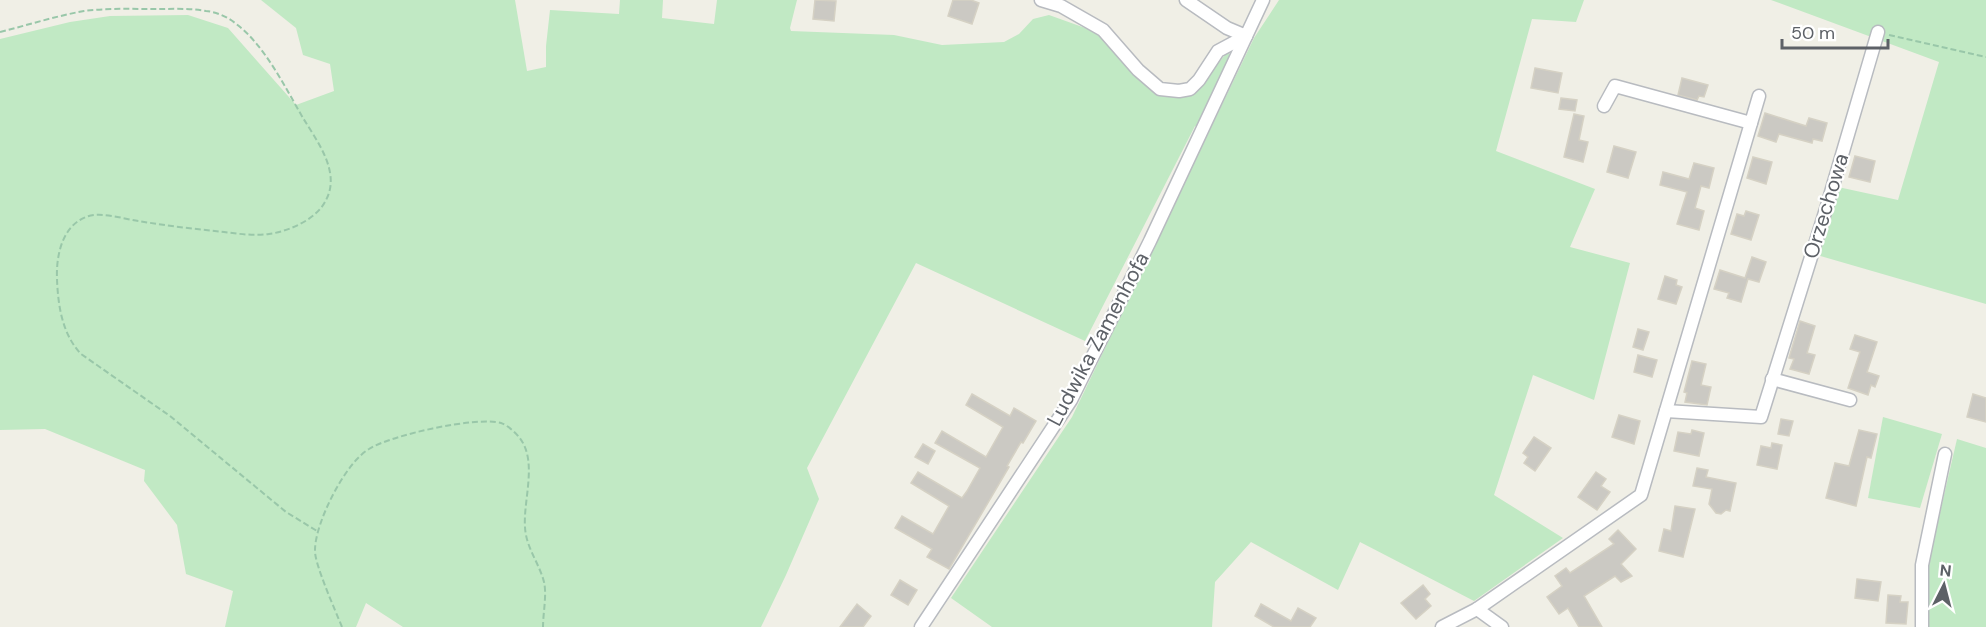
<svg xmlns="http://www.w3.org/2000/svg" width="1986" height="627" viewBox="0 0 1986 627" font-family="'DM Sans',sans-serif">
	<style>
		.green { fill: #c1e9c4 }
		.building { fill: #cbc9c3; stroke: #d5d1c4; stroke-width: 1.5 }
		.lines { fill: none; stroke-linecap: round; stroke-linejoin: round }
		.minor-casing { stroke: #b8bbc0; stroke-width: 15 }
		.path { stroke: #99c7a9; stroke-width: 2; stroke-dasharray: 6 3; stroke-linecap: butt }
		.minor { stroke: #fff; stroke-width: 12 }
		.labels { text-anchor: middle; stroke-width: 4.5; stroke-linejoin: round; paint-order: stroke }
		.street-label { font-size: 21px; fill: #5d6167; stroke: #fff }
	</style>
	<rect width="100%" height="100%" fill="#f0efe6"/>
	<g class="green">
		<polygon points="261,0 515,0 527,71 546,67 546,46 550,10 619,14 620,0 663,0 662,18 714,24 717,0 797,0 790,28 791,31 894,35 942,45 1004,42 1019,34 1033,19 1049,15 1102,34 1155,92 1182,98 1215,67 1229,50 1230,61 1200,128 1195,126 1085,341 916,263 807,468 819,499 786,575 761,627 403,627 366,603 356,627 225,627 233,591 186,574 177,525 144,481 145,470 45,429 0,430 0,39 70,22 110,16 188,15 228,28 296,105 334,91 330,64 303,55 296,28"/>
		<polygon points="1279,0 1584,0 1576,22 1532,19 1496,151 1595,189 1570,247 1630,263 1594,400 1533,375 1494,495 1563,538 1474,601 1360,542 1338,590 1251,542 1215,582 1212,627 992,627 951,598 1072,417 1254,38"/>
		<polygon points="1771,0 1986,0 1986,304 1817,255 1838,187 1898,200 1939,62"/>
		<polygon points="1883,417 1942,434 1920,508 1868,498"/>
		<polygon points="1957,439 1986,448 1986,627 1927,627 1929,560"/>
	</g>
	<g class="building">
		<polygon points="815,0 836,1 834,21 813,19"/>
		<polygon points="953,0 971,0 979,3 972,24 948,16"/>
		<polygon points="1535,68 1562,73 1558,93 1531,88"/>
		<polygon points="1682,78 1708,85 1704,97 1699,96 1697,100 1678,95"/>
		<polygon points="1561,98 1577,100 1575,111 1559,109"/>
		<polygon points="1765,113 1806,126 1809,118 1827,123 1822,141 1813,139 1812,143 1779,134 1776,142 1758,136"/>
		<polygon points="1574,114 1584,116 1579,140 1588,142 1583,162 1564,157"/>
		<polygon points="1614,146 1636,152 1628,178 1607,172"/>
		<polygon points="1855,156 1875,161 1870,182 1849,177"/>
		<polygon points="1753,157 1772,162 1766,184 1747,178"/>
		<polygon points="1694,163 1714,168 1709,188 1701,186 1695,208 1704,211 1699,230 1677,224 1687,192 1660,185 1663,172 1689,179"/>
		<polygon points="1746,211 1759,215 1751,240 1731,234 1737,214 1744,216"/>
		<polygon points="1752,257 1766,262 1759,282 1748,279 1741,302 1727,298 1729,293 1714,289 1720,270 1745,278"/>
		<polygon points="1665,276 1677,280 1676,285 1682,287 1676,304 1658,299"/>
		<polygon points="1800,321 1815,326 1807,353 1815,355 1809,374 1790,369 1794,359 1789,358"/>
		<polygon points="1638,329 1649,332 1643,350 1633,347"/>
		<polygon points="1855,335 1877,342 1867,372 1879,376 1875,387 1871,385 1868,395 1848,388 1860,352 1850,349"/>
		<polygon points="1638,355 1657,360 1652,377 1634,372"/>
		<polygon points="1692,361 1706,364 1701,385 1711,387 1707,405 1685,402 1687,393 1684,392"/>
		<polygon points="972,394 1010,416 1014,408 1036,421 1023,443 1021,442 1007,466 1009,467 949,569 927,557 932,549 895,528 902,516 933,534 949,506 911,483 918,472 962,498 967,491 980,468 935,443 942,431 986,457 1003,427 966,405"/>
		<polygon points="1973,394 1986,398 1986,422 1967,417"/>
		<polygon points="1619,415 1640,421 1634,444 1612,437"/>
		<polygon points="1781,419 1793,421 1789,436 1778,434"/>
		<polygon points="1692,430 1704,433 1699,456 1674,451 1678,432 1691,434"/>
		<polygon points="1859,430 1877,434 1871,458 1867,457 1856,506 1826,498 1835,463 1849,466"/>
		<polygon points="1534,437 1551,448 1535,471 1524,463 1528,457 1523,453"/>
		<polygon points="1772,443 1782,445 1777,469 1757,465 1761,446 1771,448"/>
		<polygon points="923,444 935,451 928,464 915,457"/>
		<polygon points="1697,468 1708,470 1706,477 1736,483 1730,511 1726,510 1721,514 1716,513 1709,504 1712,489 1693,486"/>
		<polygon points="1596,472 1606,479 1601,486 1610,492 1597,510 1578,497"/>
		<polygon points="1675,506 1695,509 1683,557 1659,551 1664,529 1671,531"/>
		<polygon points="1618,530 1636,549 1621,564 1632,576 1621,582 1615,576 1584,596 1602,627 1579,627 1568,608 1559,614 1547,597 1562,586 1555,576 1566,568 1570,573 1614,544 1609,539"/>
		<polygon points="1857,579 1881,582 1878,601 1855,598"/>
		<polygon points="900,580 917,590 908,605 891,595"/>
		<polygon points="1423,585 1430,594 1425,599 1431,606 1416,619 1401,603"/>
		<polygon points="1888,595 1901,596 1900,602 1908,602 1906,624 1886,623"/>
		<polygon points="857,604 871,616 863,627 840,627"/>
		<polygon points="1261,604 1291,621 1298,608 1316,618 1310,627 1274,627 1255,616"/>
	</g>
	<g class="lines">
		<g class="minor-casing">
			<g id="minor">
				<polyline points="1041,0 1061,6 1103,30 1138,70 1160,89 1179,91 1190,89 1199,80 1218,51 1246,36"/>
				<polyline points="1186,0 1227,28 1246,36"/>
				<polyline points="1604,106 1615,86 1751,123"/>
				<polyline points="1772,379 1850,400"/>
				<polyline points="1666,411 1761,417 1827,206 1878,32"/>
				<polyline points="1477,609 1502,627"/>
				<polyline points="921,627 1071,400 1150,241 1263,0"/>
				<polyline points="1442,627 1477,609 1641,495 1759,96"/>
				<polyline points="1922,627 1922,565 1945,454"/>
			</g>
		</g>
		<g class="path">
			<path d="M0 32C28 25 56 16 84 11 107 8 132 9 156 9 172 9 189 8 206 11 216 12 226 16 235 23 264 44 285 87 303 118 317 141 341 172 326 200 317 219 290 231 269 234 255 236 239 234 224 232 196 229 167 226 139 221 123 219 101 211 86 217 62 226 56 256 57 279 58 305 62 334 81 354L170 416 286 512 317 531"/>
			<polyline points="1889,35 1986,57"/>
			<path d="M342 627C336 612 314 563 315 550 315 523 345 463 369 449 391 435 477 416 501 423 507 425 515 432 519 437 540 463 520 506 526 535 529 551 540 566 544 582 547 595 543 613 543 627"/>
		</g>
		<use href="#minor" class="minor"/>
	</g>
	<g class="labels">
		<g class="street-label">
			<text transform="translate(1826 206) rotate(-73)" y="7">Orzechowa</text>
			<text transform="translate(1098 339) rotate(-62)" y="7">Ludwika Zamenhofa</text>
		</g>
	</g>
	<g transform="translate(1944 585) rotate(6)" stroke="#ffffff" stroke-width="4.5" paint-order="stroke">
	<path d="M0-4.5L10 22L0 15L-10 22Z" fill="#5d6167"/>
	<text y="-9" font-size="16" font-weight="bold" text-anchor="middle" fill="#5d6167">N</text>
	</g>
	<path d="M1782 39v9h106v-9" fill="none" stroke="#5d6167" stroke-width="3"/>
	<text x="1791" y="39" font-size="18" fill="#5d6167" stroke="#ffffff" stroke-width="4.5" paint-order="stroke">50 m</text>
</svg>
